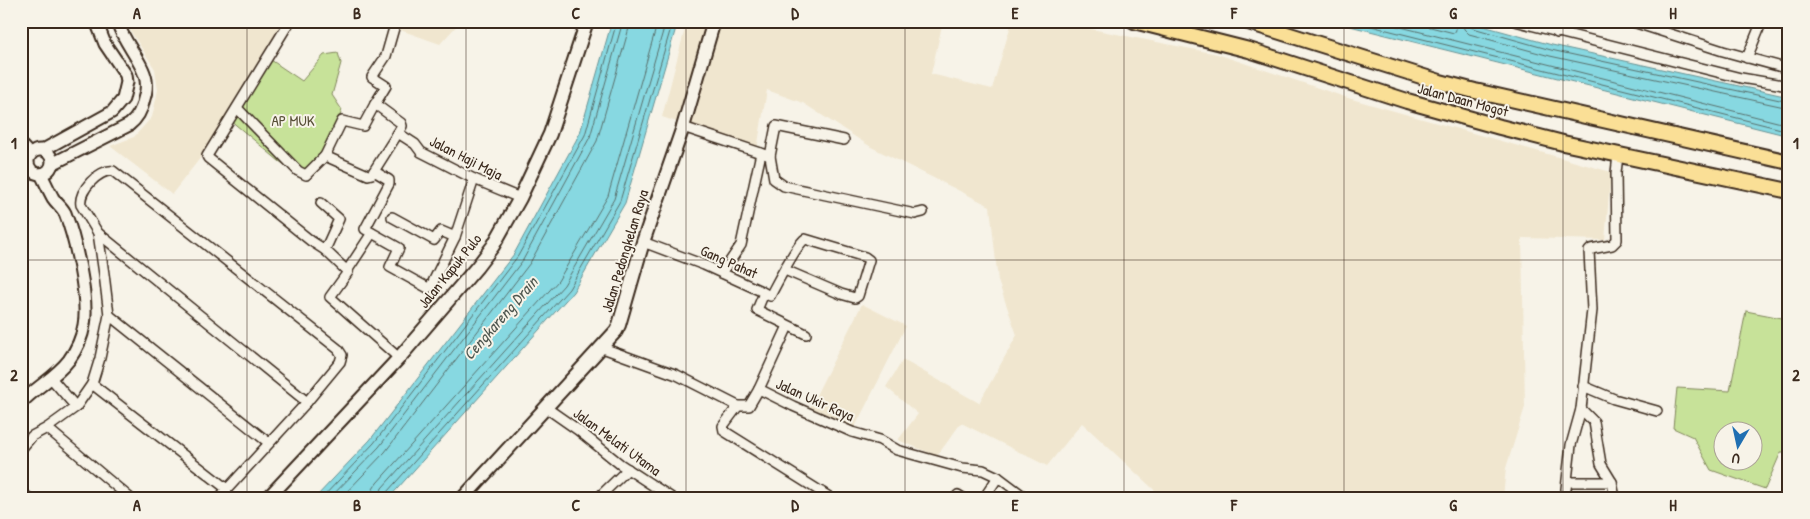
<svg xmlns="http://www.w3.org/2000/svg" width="1810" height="519" viewBox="0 0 1810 519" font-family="'Patrick Hand',sans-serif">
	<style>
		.built { fill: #f0e6cf }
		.green { fill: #c7e299; stroke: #81865c; fill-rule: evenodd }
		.water { fill: #87d8e1; stroke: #699293 }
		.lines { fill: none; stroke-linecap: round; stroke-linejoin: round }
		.shore { stroke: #59706c; stroke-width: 1 }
		.minor-casing { stroke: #3b2a1e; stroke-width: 12 }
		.tertiary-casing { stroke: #3b2a1e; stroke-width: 15 }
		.secondary-casing { stroke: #3b2a1e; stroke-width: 16 }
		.trunk-casing { stroke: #3b2a1e; stroke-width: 18 }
		.minor { stroke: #f7f3e8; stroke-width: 9 }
		.tertiary { stroke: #f7f3e8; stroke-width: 11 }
		.secondary { stroke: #f7f3e8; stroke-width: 12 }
		.trunk { stroke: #fadf96; stroke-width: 14 }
		.grid { fill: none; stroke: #3b2a1e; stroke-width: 1; stroke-opacity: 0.55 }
		.labels { text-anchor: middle; stroke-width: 4; stroke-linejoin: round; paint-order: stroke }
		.street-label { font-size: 15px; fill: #3b2a1e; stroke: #f7f3e8 }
		.park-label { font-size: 15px; fill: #574f37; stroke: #f7f3e8 }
		.water-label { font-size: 16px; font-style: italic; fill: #4e564f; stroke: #f7f3e8 }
		.neatline { fill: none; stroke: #3b2a1e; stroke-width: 2 }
		.grid-label { font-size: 16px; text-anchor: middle; font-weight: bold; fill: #3b2a1e }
	</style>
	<rect width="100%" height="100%" fill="#f7f3e8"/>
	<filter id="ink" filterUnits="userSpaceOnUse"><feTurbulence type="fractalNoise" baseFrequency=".02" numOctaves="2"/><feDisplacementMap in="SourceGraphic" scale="10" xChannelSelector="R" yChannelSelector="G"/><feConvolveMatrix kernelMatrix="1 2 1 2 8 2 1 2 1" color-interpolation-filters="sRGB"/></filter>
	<g filter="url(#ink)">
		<g class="built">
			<polygon points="126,21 293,21 230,120 172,194 110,146 134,137 152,117 158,90 155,69 126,24"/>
			<polygon points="382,21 461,21 440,44 392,27"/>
			<polygon points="687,21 767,21 776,23 777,21 943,21 931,74 992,89 1012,21 1051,21 1217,54 1348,98 1611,172 1605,240 1522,238 1525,407 1506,468 1503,498 1163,498 1082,423 1047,466 961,423 937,456 898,440 918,414 886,387 903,360 979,403 1017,335 998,281 990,206 871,147 803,103 767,90 757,149 662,117"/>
			<polygon points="862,304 906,326 854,429 810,407"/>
		</g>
		<g class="green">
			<path d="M338 53 341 63 332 95 342 110C334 135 320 157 304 178L279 161 230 120 268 58 302 81 324 55Z"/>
			<path d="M1789 309V452H1781L1765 489 1711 470 1693 437 1673 428 1677 388 1730 391 1746 311 1787 319ZM1722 432H1752V462H1722Z"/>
		</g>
		<g class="water">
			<polygon points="612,21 678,21 625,203 573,292 389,498 315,498 370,440 514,254 580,133"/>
			<polygon points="1330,21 1465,21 1552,45 1789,97 1789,136"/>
		</g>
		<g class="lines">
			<g class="shore">
				<polyline points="1351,21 1789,131"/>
				<polyline points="1377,21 1789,125"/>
				<polyline points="1407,21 1454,33 1456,30 1455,21"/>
				<polyline points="1462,21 1464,29 1469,34 1550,56 1789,108"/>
				<polyline points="1468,21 1469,26 1473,28 1551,50 1789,102"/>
				<polyline points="322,498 374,443 518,256 585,135 617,21"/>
				<polyline points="330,498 379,447 523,260 590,137 623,21"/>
				<polyline points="341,498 385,452 530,263 597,141 631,21"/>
				<polyline points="371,498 373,489 377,483 558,281 608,196 658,21"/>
				<polyline points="379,498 382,488 564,285 614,199 666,21"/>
				<polyline points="385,498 387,492 569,289 620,201 673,21"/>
			</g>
			<g class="minor-casing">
				<g id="minor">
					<polyline points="290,21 207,156 208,158 311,241 325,250"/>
					<polyline points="396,21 386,56 372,77 386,86 375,104 401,123 402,126 398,133 415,144 421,152 474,179 520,198"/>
					<polyline points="1515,21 1741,78 1789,86"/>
					<polyline points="1630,21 1723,51 1789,69"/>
					<polyline points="1557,33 1560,21"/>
					<polyline points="1747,58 1762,21"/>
					<polyline points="237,108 298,171 306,175 325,156 342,121 363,126 375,104"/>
					<polyline points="683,127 770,156 774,179 784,186 915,214 923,212"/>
					<polyline points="325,156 368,175 372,174 374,171 389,180 389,184 365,229 399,248 390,267 428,288 431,286 455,237 474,179"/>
					<polyline points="770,156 776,126 844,140"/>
					<polyline points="374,171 398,133"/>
					<polyline points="321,203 339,219 325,250 348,272 330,297 399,358"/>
					<polyline points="392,217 434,240 441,231 455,237"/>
					<polyline points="98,233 307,402"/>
					<polyline points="643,242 704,265 761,291 764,293 757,310 806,334"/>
					<polyline points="347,271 372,233"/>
					<polyline points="722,273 741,245 761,153"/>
					<path d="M764 293 770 296C776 285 796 245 805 239L865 257 869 260 858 296 855 298 841 294 785 270"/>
					<polyline points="109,315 269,443"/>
					<polyline points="600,347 677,375 738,406 749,406 759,389 793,406 852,432 880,440 897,450 962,468 983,470 998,477 1026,498"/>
					<polyline points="51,378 76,407"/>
					<polyline points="92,384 227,489"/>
					<polyline points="1583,386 1614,399 1657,411"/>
					<polyline points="759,389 788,326"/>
					<polyline points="738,406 723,426 724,431 831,498"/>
					<polyline points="545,407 578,430 620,464 672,498"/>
					<polyline points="1581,409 1594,422 1601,464 1612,482 1615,498"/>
					<polyline points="47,428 130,498"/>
					<path d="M21 449 32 436 47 428 76 407 92 384 100 358 109 315 104 274 98 233 81 205C78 191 99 169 113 171L338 349 342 355 340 362 307 402 219 498"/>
					<polyline points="1567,482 1612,482"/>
					<polyline points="21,492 29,498"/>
					<polyline points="598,498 628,469"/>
					<polyline points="955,498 958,495 963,498"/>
					<polyline points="984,498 998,477"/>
					<polyline points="1565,498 1571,445 1581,409 1592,310 1589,251 1591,249 1612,245 1617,240 1616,173 1618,155"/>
					<polyline points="1655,498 1663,498"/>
				</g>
			</g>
			<g class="tertiary-casing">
				<g id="tertiary">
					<polyline points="21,145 30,155"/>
					<circle cx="40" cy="162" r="12"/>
					<polyline points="43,150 112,112 123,99 127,82 126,75 105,44 96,21"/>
					<path d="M52 164 129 125C138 118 142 110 144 99 146 93 147 86 146 80 143 62 123 42 117 21"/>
					<path d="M21 403C36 387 56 377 69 360 77 349 82 338 84 325 89 299 75 238 65 213 62 207 57 204 53 198 49 191 45 182 41 174"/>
				</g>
			</g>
			<g class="secondary-casing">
				<g id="secondary">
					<polyline points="268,498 399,358 477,267 493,246 520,198 550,134 587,21"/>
					<polyline points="463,498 616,331 619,325 643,242 683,127 714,21"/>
				</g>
			</g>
			<g class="trunk-casing">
				<g id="trunk">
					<polyline points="1134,21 1249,50 1407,101 1500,127 1563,143 1789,191"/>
					<polyline points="1245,21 1440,82 1475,91 1789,162"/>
				</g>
			</g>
			<use href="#minor" class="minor"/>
			<use href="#tertiary" class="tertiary"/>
			<use href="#secondary" class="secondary"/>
			<use href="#trunk" class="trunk"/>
		</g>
	</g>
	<path class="grid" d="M247 21V498M466 21V498M686 21V498M905 21V498M1124 21V498M1344 21V498M1563 21V498M21 260H1789"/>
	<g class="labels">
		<g class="street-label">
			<text transform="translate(1463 100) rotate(15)" y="5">Jalan Daan Mogot</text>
			<text transform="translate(466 158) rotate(27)" y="5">Jalan Haji Maja</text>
			<text transform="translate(625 251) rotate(-73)" y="5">Jalan Pedongkelan Raya</text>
			<text transform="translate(729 262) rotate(24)" y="5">Gang Pahat</text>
			<text transform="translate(450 271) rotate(-51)" y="5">Jalan Kapuk Pulo</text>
			<text transform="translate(815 400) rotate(24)" y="5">Jalan Ukir Raya</text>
			<text transform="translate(617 442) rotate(36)" y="5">Jalan Melati Utama</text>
		</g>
		<g class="park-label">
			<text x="293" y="126">AP MUK</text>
		</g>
		<g class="water-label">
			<text transform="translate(500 318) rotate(-49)" y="6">Cengkareng Drain</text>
		</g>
	</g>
	<rect width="1810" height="519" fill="none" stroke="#f7f3e8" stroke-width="55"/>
	<g transform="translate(1738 446) rotate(189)"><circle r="24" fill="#f7f3e8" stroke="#aca397"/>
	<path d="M0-4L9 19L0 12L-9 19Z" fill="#1f6fb2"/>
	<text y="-8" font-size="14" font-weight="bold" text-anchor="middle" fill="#3b2a1e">U</text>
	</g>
	<rect x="28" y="28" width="1754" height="464" class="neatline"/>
	<g class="grid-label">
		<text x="137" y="19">A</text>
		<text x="357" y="19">B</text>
		<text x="576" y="19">C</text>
		<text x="795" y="19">D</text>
		<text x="1015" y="19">E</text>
		<text x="1234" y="19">F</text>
		<text x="1453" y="19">G</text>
		<text x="1673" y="19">H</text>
		<text x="14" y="149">1</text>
		<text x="1796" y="149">1</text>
		<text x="14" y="381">2</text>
		<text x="1796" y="381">2</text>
		<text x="137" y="511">A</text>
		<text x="357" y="511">B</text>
		<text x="576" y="511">C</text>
		<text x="795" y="511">D</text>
		<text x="1015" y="511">E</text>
		<text x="1234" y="511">F</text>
		<text x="1453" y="511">G</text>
		<text x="1673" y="511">H</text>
	</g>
</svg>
